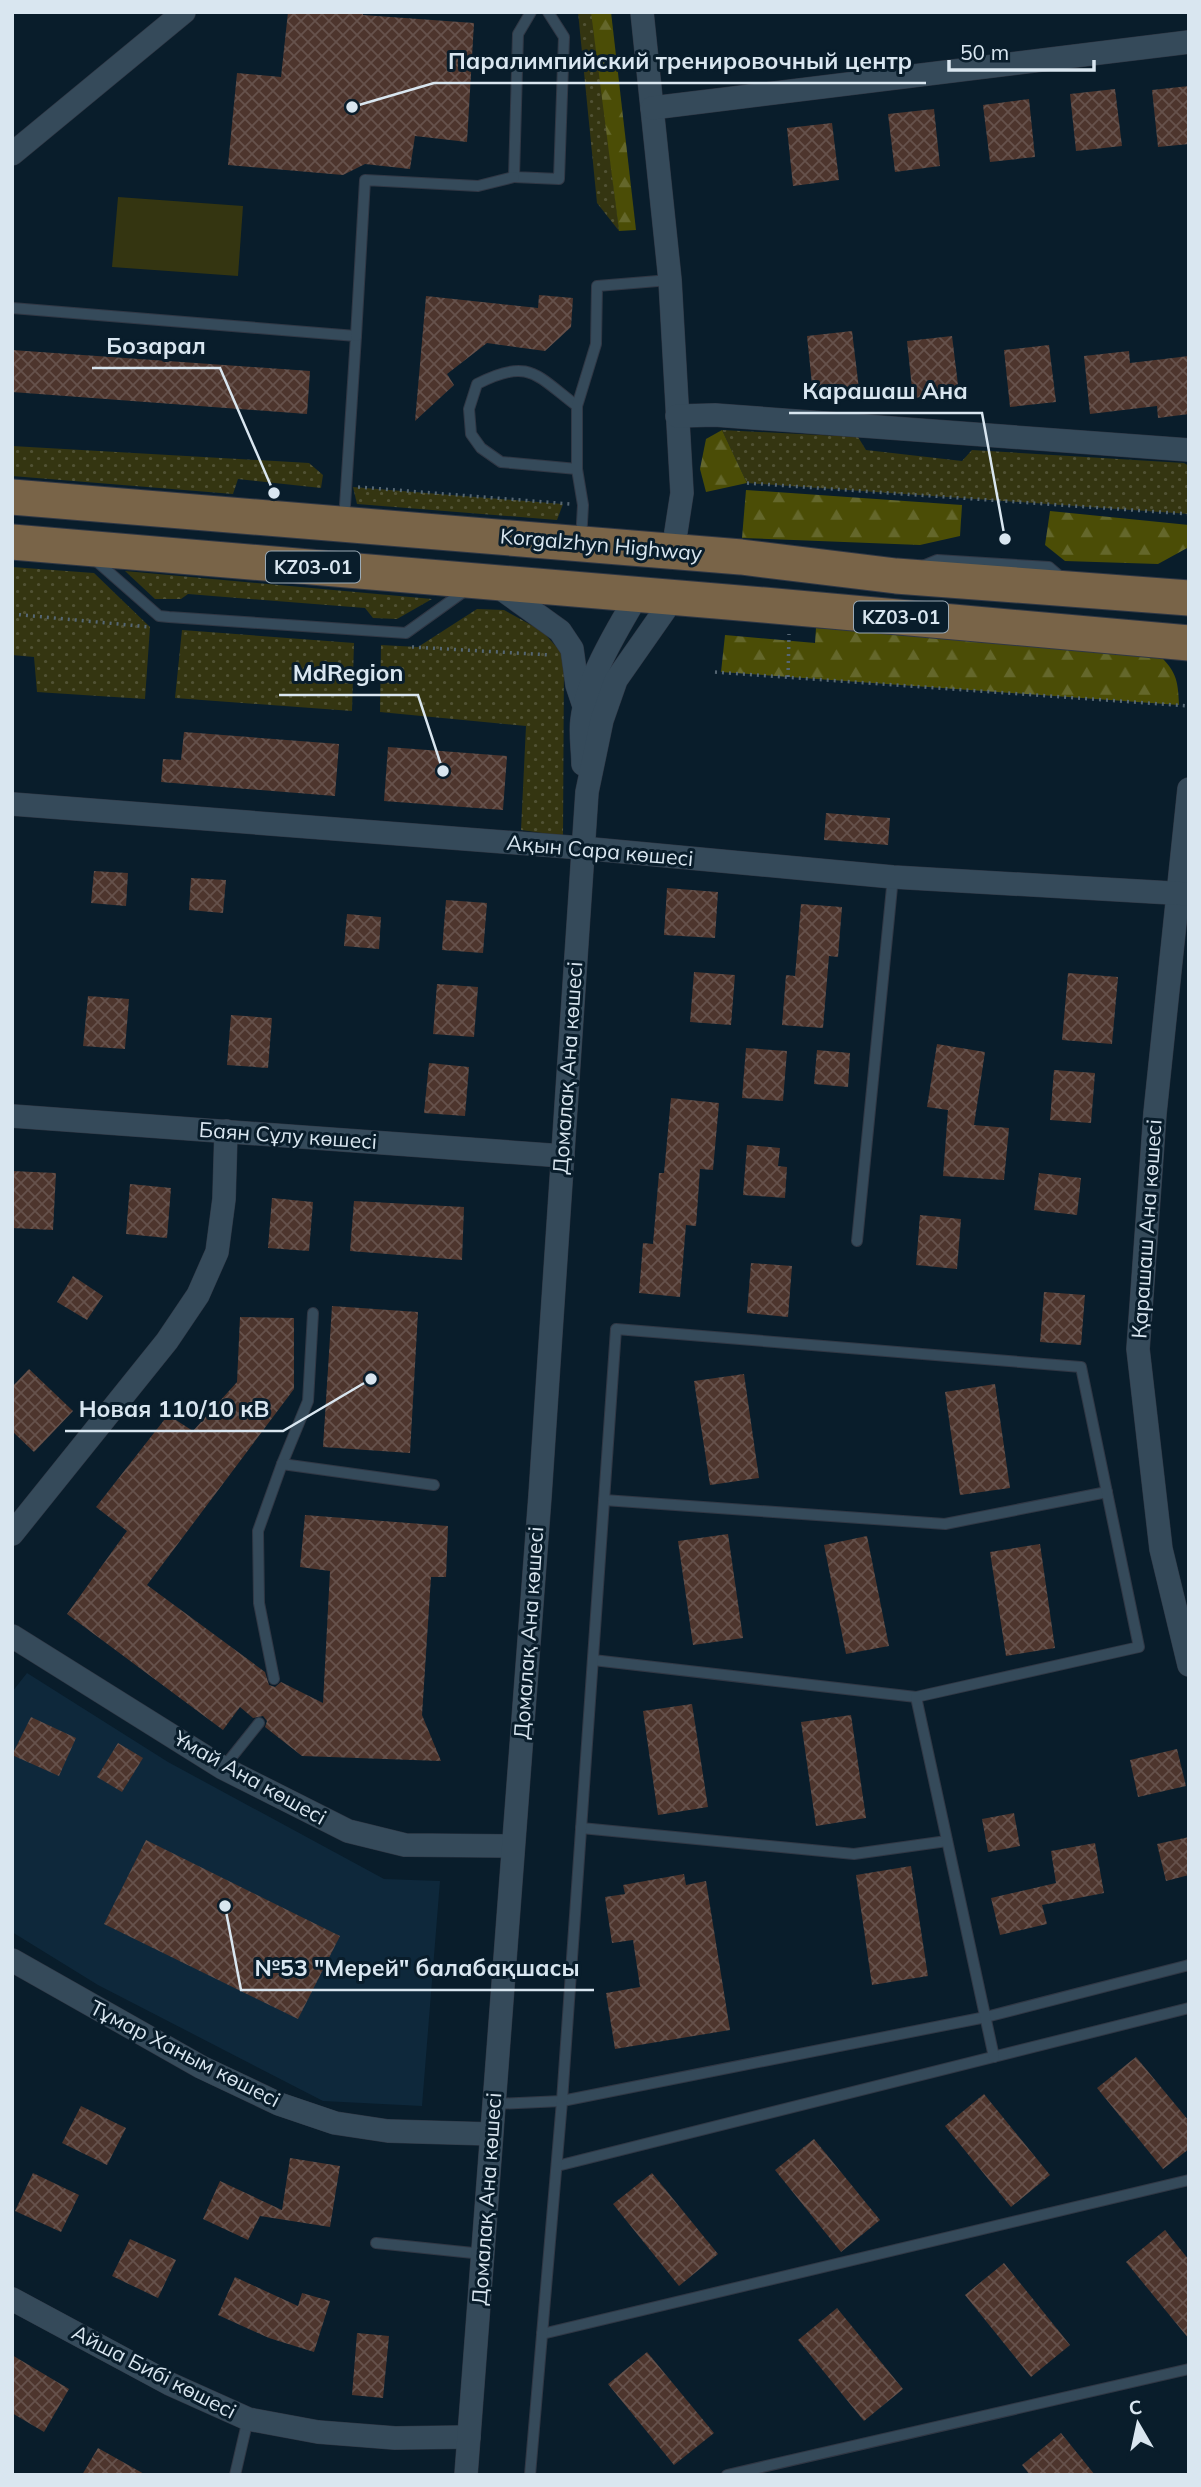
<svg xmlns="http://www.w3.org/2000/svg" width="1201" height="2487" viewBox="0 0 1201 2487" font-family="Mulish,sans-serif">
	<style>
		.built { fill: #0e283b }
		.grass { fill: url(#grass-dots) }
		.forest { fill: url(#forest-firs) }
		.pitch { fill: #343511 }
		.building { fill: url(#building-cross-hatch) }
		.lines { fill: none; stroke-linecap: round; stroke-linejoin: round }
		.lane-casing { stroke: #303744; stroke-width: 12 }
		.street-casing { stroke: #303744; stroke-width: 24 }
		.primary-casing { stroke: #303744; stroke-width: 37 }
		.path { stroke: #566774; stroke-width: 3.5; stroke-dasharray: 2 5; stroke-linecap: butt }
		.lane { stroke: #354a5a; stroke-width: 10 }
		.street { stroke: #354a5a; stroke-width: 23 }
		.primary { stroke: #796448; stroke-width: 35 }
		.labels { text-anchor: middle; stroke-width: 6; stroke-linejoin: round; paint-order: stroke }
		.shield { fill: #091d2b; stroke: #9baab5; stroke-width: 2 }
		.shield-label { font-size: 19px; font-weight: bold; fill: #d9e6f0 }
		.street-label { font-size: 21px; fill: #d9e6f0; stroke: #091d2b }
		.leader { fill: none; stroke: #d9e6f0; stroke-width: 2.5 }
		.callout-dot { fill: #d9e6f0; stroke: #091d2b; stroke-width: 2.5 }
		.callout-label { font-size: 23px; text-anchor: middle; font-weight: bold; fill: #d9e6f0; stroke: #091d2b; stroke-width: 6; stroke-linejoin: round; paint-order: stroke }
	</style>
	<defs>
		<pattern id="grass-dots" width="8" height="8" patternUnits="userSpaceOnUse" patternTransform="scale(1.75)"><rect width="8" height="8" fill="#343511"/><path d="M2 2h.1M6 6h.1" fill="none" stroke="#515234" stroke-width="1.8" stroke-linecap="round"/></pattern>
		<pattern id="forest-firs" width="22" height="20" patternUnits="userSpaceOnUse" patternTransform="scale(1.75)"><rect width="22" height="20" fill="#4b4d06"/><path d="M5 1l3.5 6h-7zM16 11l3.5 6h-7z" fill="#64672b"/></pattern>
		<pattern id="building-cross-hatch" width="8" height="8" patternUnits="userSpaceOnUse" patternTransform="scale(1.75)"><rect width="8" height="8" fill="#4d352d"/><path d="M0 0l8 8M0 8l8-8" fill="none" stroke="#66524c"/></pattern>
	</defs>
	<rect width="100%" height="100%" fill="#091d2b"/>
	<polygon class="built" points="27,1673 168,1762 384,1879 440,1881 422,2106 323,2101 98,1985 12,1932 12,1692"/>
	<g class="grass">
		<polygon points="578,12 593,12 619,231 597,203"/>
		<polygon points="722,430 858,437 866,450 962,461 972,450 1184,463 1189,466 1189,514 747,483"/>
		<polygon points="12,446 309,463 323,475 321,488 238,479 233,494 12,476"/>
		<polygon points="353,487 563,504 557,520 357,504"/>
		<polygon points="12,567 94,573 150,627 145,699 37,692 34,657 12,655"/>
		<polygon points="125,571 432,599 397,619 373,618 365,608 188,594 181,599 155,599"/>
		<polygon points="477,609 504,610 542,631 564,655 563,836 521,830 526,726 380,712 381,645 418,647"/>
		<polygon points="182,630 354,643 352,711 175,698"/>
	</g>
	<g class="forest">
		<polygon points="591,12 611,12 636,230 619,231"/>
		<polygon points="722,430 747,483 706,492 700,469 706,439"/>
		<polygon points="746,490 962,505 960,536 920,545 742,538"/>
		<polygon points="1050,511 1189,525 1189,547 1158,564 1065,561 1045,545"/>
		<path d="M816 628 1157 653C1176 671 1178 679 1179 705L721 672 725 635 815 643Z"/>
	</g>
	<polygon class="pitch" points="118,197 243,206 238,276 112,267"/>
	<g class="building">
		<polygon points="288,12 363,12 363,15 474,23 467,142 415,136 410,169 365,164 343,175 228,165 237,73 281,77"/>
		<polygon points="1189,86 1189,144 1158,147 1152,90"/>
		<polygon points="1115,89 1122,146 1076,151 1070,94"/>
		<polygon points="1029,99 1035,157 990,162 983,105"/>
		<polygon points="934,109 940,166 895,172 888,114"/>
		<polygon points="832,123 839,180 793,186 787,128"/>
		<polygon points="539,295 573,298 571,327 545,351 487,343 447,374 454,385 415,421 426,296 538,308"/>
		<polygon points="852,331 859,389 813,394 807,336"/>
		<polygon points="952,336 959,393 913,398 907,341"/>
		<polygon points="1049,345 1056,402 1010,407 1004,350"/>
		<polygon points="12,350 310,371 307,414 12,392"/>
		<polygon points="1129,351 1130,363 1189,356 1189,414 1158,418 1157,406 1090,414 1084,356"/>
		<polygon points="184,732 339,744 335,796 161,782 163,759 181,760"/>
		<polygon points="388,747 507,756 503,810 384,801"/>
		<polygon points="826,813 890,818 888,845 824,840"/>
		<polygon points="94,871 128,873 126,906 91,903"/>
		<polygon points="191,878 226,880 223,913 189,910"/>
		<polygon points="667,888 718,892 715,938 664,935"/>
		<polygon points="446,900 487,903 483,953 442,950"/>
		<polygon points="801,904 842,907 838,957 829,956 823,1028 782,1025 786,975 795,976"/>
		<polygon points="347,914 381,917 379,949 344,946"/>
		<polygon points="694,972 735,975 731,1025 690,1022"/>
		<polygon points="1068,973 1118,977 1112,1044 1062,1040"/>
		<polygon points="437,984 478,987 474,1037 433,1034"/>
		<polygon points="88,996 129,999 125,1049 83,1046"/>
		<polygon points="231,1015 272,1018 268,1068 227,1065"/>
		<polygon points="937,1044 985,1052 974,1125 1009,1128 1004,1180 943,1176 948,1110 927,1107"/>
		<polygon points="746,1048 787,1051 783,1101 742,1098"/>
		<polygon points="817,1050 850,1053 848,1087 814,1084"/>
		<polygon points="429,1063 469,1067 465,1116 424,1113"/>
		<polygon points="1054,1070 1095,1073 1091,1123 1050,1120"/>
		<polygon points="671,1098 719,1103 713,1170 700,1169 696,1226 686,1225 680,1297 639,1293 643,1243 653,1244 659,1173 664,1173"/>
		<polygon points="747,1145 780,1148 778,1166 787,1167 785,1198 743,1195"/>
		<polygon points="12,1171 56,1173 53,1230 12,1228"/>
		<polygon points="1039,1173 1081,1178 1077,1215 1034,1210"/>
		<polygon points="130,1184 171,1188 167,1238 126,1234"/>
		<polygon points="272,1198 313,1202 309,1251 268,1248"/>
		<polygon points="354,1201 464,1207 462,1260 350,1251"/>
		<polygon points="920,1215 961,1219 957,1269 916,1265"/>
		<polygon points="751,1263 792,1266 788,1317 747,1313"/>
		<polygon points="73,1276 103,1296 87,1320 57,1302"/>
		<polygon points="1044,1292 1085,1295 1081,1345 1040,1342"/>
		<polygon points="332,1306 418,1312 410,1453 323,1447"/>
		<polygon points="240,1317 294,1318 294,1389 147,1585 265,1672 269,1685 275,1687 281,1682 323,1703 330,1571 300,1567 305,1515 448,1526 446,1577 431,1577 422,1715 441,1761 302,1756 265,1727 267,1721 263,1716 253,1718 240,1707 223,1730 67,1614 127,1531 96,1507 168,1415 193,1431 237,1382"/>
		<polygon points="29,1369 73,1411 34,1452 12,1431 12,1387"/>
		<polygon points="744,1374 759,1478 710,1485 694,1381"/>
		<polygon points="995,1384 1010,1488 960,1495 945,1392"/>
		<polygon points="728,1534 743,1638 693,1645 678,1541"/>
		<polygon points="867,1536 889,1646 846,1654 824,1545"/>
		<polygon points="1040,1544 1055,1648 1006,1656 990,1552"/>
		<polygon points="692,1704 708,1807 658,1815 643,1711"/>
		<polygon points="851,1715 866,1818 816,1826 801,1722"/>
		<polygon points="31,1717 76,1738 59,1776 12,1755"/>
		<polygon points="118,1743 143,1758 122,1792 97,1777"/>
		<polygon points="1177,1749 1186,1786 1138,1797 1130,1760"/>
		<polygon points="1014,1813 1020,1846 988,1852 982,1819"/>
		<polygon points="1189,1837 1189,1875 1166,1881 1157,1844"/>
		<polygon points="146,1840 340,1936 298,2019 104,1924"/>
		<polygon points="1095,1843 1104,1893 1042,1905 1047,1924 1000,1935 991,1898 1056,1883 1051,1851"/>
		<polygon points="911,1866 928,1976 872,1985 856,1875"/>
		<polygon points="684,1874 686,1885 706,1881 730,2030 615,2049 606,1993 640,1987 633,1940 612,1943 605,1897 625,1894 623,1885"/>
		<polygon points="1136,2057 1189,2121 1189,2149 1163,2169 1097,2088"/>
		<polygon points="984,2094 1050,2175 1011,2207 945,2126"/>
		<polygon points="81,2106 126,2128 107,2165 62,2143"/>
		<polygon points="814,2139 880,2220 841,2252 775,2170"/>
		<polygon points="290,2158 340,2166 330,2227 260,2216 248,2240 203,2219 220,2181 282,2210"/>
		<polygon points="33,2173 79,2195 61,2232 15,2211"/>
		<polygon points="652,2173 718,2254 679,2286 613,2204"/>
		<polygon points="1165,2230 1189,2260 1189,2339 1126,2262"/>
		<polygon points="130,2239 176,2260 158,2298 112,2276"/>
		<polygon points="1004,2263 1070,2345 1031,2377 965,2295"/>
		<polygon points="235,2277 298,2306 302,2293 330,2301 314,2352 269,2338 218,2315"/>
		<polygon points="837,2308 903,2389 864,2421 798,2340"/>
		<polygon points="357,2333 389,2336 383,2398 352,2395"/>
		<polygon points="647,2352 714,2433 674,2465 608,2384"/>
		<polygon points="12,2355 69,2389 44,2432 12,2413"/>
		<polygon points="1061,2433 1095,2475 1030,2475 1022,2465"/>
		<polygon points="98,2448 146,2475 82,2475"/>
	</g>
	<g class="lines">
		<g class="lane-casing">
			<g id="lane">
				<polyline points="531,12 518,34 514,177 559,179 564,37 548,12"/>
				<polyline points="12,308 356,336 344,521"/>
				<polyline points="356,336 365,180 478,186 514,177"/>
				<path d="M577 469 501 462 481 448 471 434 469 409 477 384C529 357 536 375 577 406"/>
				<polyline points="581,541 583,505 577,469 577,406 596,344 597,286 670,280"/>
				<polyline points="94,559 159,616 169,617 406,633 466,590"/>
				<polyline points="920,567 937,560 1049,567 1063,579"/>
				<polyline points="857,1241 893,877"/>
				<polyline points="282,1464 308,1401 313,1313"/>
				<polyline points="604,1500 945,1524 1107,1492"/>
				<polyline points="593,1660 916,1697"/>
				<polyline points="274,1679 259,1603 258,1531 282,1464 434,1485"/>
				<polyline points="223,1768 259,1723"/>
				<polyline points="581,1828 854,1854 947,1841"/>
				<polyline points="494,2104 562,2101 986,2017 1189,1965"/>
				<polyline points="557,2166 1189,2008"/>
				<polyline points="376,2243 483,2254"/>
				<polyline points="542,2334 1189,2180"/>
				<polyline points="235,2475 248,2419"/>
				<polyline points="530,2475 562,2101 616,1329 1081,1367 1139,1647 916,1697 994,2057"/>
				<polyline points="727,2475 1189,2369"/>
			</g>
		</g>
		<g class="street-casing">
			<g id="street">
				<polyline points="642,12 670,280 682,493 673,551"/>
				<polyline points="652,108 1189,42"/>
				<polyline points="12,154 184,12"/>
				<polyline points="677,416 715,415 1189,450"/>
				<polyline points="496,585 560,631 572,649 577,685 584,706"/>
				<path d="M583 764C583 750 580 734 582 720 587 678 617 630 638 594"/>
				<polyline points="1189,789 1155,1113 1138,1349 1161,1549 1189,1665"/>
				<polyline points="12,804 582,848 893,877 1189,894"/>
				<polyline points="12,1116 563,1156"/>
				<polyline points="12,1534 167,1341 198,1295 217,1252 224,1199 226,1131"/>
				<polyline points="12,1636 223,1768 348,1831 405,1845 513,1846"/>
				<polyline points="12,1960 201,2067 279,2104 335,2123 388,2131 491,2134"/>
				<polyline points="12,2299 170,2384 248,2419 318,2432 395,2438 469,2437"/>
				<polyline points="466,2475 540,1496 587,792 602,720 616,680 674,597"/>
			</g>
		</g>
		<g class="primary-casing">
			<g id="primary">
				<polyline points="12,497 741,557 896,576 1189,598"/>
				<polyline points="12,542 764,605 1189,643"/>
			</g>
		</g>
		<g class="path">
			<polyline points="747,483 1189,514"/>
			<polyline points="358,487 570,504"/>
			<polyline points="12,614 150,627"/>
			<polyline points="412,647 551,655"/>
			<polyline points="715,672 1189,706"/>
			<polyline points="788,677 789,634"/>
		</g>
		<use href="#lane" class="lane"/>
		<use href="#street" class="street"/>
		<use href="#primary" class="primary"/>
	</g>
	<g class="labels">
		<g class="shield">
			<rect x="266" y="551.5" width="94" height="31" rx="5"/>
			<rect x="854" y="601.5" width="94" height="31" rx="5"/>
		</g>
		<g class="shield-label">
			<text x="313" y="574">KZ03-01</text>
			<text x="901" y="624">KZ03-01</text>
		</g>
		<g class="street-label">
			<text transform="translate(601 545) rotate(5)" y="7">Korgalzhyn Highway</text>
			<text transform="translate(600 851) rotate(5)" y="7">Ақын Сара көшесі</text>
			<text transform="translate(568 1068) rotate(-86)" y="7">Домалақ Ана көшесі</text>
			<text transform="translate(288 1136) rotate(4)" y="7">Баян Сұлу көшесі</text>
			<text transform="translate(1147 1229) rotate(-86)" y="7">Қарашаш Ана көшесі</text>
			<text transform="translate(529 1633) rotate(-86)" y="7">Домалақ Ана көшесі</text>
			<text transform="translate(250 1778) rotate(29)" y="7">Ұмай Ана көшесі</text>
			<text transform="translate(185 2054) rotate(27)" y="7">Тұмар Ханым көшесі</text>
			<text transform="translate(487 2199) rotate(-86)" y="7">Домалақ Ана көшесі</text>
			<text transform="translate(154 2372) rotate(27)" y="7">Айша Бибі көшесі</text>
		</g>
	</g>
	<path class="leader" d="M352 107L434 83H926M274 493L220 368H92M1005 539L982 413H789M443 771L418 695H279M371 1379L283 1431H65M225 1906L241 1990H594"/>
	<g class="callout-dot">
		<circle cx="352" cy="107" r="7"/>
		<circle cx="274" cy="493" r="7"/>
		<circle cx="1005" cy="539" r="7"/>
		<circle cx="443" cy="771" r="7"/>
		<circle cx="371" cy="1379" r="7"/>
		<circle cx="225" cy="1906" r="7"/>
	</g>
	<g class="callout-label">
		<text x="680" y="69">Паралимпийский тренировочный центр</text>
		<text x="156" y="354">Бозарал</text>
		<text x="885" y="399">Карашаш Ана</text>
		<text x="348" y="681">MdRegion</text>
		<text x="174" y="1417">Новая 110/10 кВ</text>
		<text x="417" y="1976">№53 "Мерей" балабақшасы</text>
	</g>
	<rect width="1201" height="2487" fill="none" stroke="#d9e6f0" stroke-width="28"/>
	<g transform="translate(1138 2424) rotate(351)" stroke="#091d2b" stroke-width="5" paint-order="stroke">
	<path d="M0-5L12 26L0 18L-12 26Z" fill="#d9e6f0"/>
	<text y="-10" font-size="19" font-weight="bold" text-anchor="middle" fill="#d9e6f0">С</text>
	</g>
	<path d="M949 60v10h145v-10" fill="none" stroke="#d9e6f0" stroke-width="3.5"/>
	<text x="960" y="60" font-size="21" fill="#d9e6f0" stroke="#091d2b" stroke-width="5" paint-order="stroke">50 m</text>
</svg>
